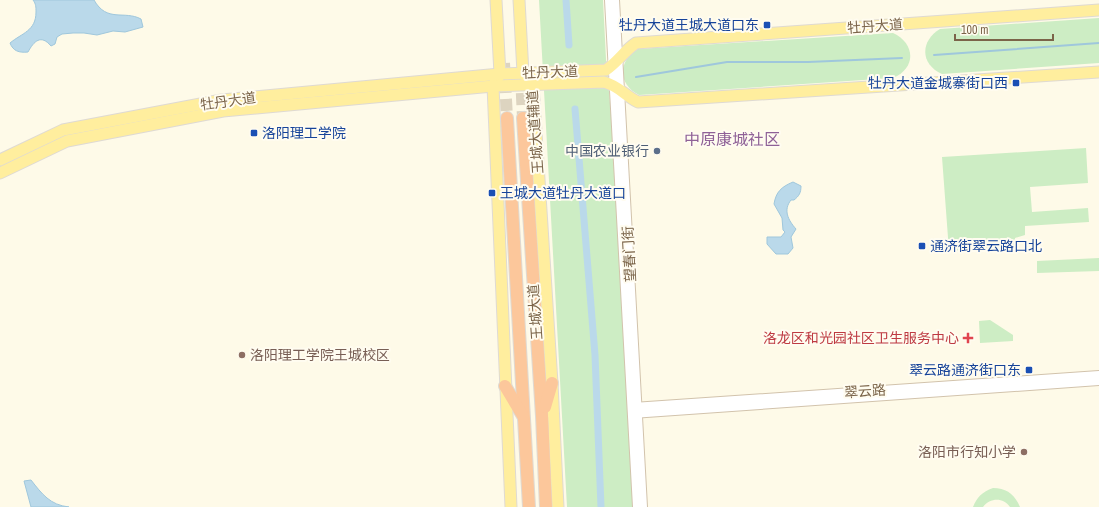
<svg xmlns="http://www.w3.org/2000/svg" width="1099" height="507" viewBox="0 0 1099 507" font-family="'Archivo Narrow','Noto Sans SC',sans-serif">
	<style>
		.green { fill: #cdedc4 }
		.water { fill: #bad9ea; stroke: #9fc7dc }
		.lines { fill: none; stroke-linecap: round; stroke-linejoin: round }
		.stream { stroke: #9fc7dc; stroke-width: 2 }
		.canal { stroke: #bad9ea; stroke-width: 7 }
		.highway-tunnel { stroke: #ddd4c0; stroke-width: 12; stroke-dasharray: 12 6; stroke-linecap: butt }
		.minor-casing { stroke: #d2c3ac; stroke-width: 10 }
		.major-casing { stroke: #dfdad3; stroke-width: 13 }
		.highway-casing { stroke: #dfdad3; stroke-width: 14 }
		.minor { stroke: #fff; stroke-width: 8 }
		.major { stroke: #ffee9e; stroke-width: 11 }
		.highway { stroke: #fcc79b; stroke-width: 12 }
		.transit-dot { fill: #1a4fb4; stroke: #fffcf0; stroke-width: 1.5 }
		.service-dot { fill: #5c6f8a; stroke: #fffcf0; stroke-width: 1.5 }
		.health-dot { fill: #e0444e; stroke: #fffcf0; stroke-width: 1.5 }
		.education-dot { fill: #8d6e63; stroke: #fffcf0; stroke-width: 1.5 }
		.labels { text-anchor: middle; stroke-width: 4; stroke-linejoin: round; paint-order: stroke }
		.transit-label { font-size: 14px; fill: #164399; stroke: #fffcf0; text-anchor: end }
		.street-label { font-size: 14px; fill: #7b6449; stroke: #fffcf0 }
		.service-label { font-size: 14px; fill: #4e5e75; stroke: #fffcf0; text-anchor: end }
		.health-label { font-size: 14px; fill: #be3a42; stroke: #fffcf0; text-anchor: end }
		.education-label { font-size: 14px; fill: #785e54; stroke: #fffcf0; text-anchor: start }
		.quarter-label { font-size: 16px; fill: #8f6197; stroke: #fffcf0 }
	</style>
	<rect width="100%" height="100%" fill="#fefae8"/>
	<g class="green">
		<polygon points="539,0 603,0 606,59 611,114 633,507 567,507"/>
		<path d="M1099 18V63L942 74C920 64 920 41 940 29Z"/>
		<path d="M893 33C915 43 917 68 893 78L639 95C618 84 617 62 638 49Z"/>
		<polygon points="1086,148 1088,183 1030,187 1032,212 1088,208 1089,222 1025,226 1025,235 1015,238 1015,246 949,251 942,157"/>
		<polygon points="1099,258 1099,271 1037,273 1037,261"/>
		<polygon points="990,320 1013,335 1013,341 980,343 979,321"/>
		<path d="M993 488C1007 488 1015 495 1020 507H1010C1003 497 990 498 983 507H973C977 497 982 492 993 488Z"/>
	</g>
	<g class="water">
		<path d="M33 0H94C107 23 124 10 141 19L143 27 125 32 113 31 97 35 84 33H73L62 34 57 37 55 44 51 46C41 34 34 41 28 52 19 53 13 51 10 43 22 33 36 31 36 12 36 7 36 4 33 0Z"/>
		<path d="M793 182 801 186C801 193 799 196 794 200H791C783 210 788 220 796 229L791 237 793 248 788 254H776L767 244V237H781L785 232 783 230 782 218 774 204C776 192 781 187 793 182Z"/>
		<path d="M31 480C42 494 50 505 69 507H31L24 481Z"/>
	</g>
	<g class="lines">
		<g class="stream">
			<polyline points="934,55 1099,43"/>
			<polyline points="636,77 727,62 808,62 902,58"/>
		</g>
		<g class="canal">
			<polyline points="566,0 569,45"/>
			<polyline points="575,109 595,355 601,507"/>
		</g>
		<g class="highway-tunnel">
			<polyline points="504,63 507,118"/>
			<polyline points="521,75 523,118"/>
		</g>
		<g class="minor-casing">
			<g id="minor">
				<polyline points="609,0 637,507"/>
				<polyline points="615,0 643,507"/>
				<polyline points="633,407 1099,375"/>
				<polyline points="632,414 1099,381"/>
			</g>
		</g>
		<g class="major-casing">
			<g id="major">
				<polyline points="496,0 500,74 493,86 511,507"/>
				<polyline points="519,0 523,73 533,85 552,383 558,507"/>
				<path d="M0 160 63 130 222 100 500 74 606 70C618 62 625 50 636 43L1099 10"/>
				<path d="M0 173 67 141 223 111 493 86 604 82C619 86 624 95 638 102L1099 72"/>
			</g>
		</g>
		<g class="highway-casing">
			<g id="highway">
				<polyline points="507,118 529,507"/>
				<polyline points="523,118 542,416 546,507"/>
				<polyline points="505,386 523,416"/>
				<polyline points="545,407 552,383"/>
			</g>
		</g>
		<use href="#minor" class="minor"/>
		<use href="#major" class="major"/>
		<use href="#highway" class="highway"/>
	</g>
	<g class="transit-dot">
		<rect x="763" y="21" width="8" height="8" rx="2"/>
		<rect x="1012" y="79" width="8" height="8" rx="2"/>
		<rect x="250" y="129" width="8" height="8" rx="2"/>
		<rect x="488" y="189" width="8" height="8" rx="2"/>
		<rect x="918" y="242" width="8" height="8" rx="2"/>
		<rect x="1025" y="366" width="8" height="8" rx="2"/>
	</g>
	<circle class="service-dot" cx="657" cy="151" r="4"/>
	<path class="health-dot" d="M966 332h4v4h4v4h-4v4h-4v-4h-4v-4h4z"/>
	<g class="education-dot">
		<circle cx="242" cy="355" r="4"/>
		<circle cx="1024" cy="452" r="4"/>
	</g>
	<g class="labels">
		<g class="transit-label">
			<text x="759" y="30">牡丹大道王城大道口东</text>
			<text x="1008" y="88">牡丹大道金城寨街口西</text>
			<text x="262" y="138" text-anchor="start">洛阳理工学院</text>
			<text x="500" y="198" text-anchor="start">王城大道牡丹大道口</text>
			<text x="930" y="251" text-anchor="start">通济街翠云路口北</text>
			<text x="1021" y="375">翠云路通济街口东</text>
		</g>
		<g class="street-label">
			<text transform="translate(875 26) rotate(-4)" y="5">牡丹大道</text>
			<text transform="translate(550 72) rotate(-2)" y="5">牡丹大道</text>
			<text transform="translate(228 101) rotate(-8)" y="5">牡丹大道</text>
			<text transform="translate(535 132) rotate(-94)" y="5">王城大道辅道</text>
			<text transform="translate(629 254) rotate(-93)" y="5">望春门街</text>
			<text transform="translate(535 312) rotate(-94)" y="5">王城大道</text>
			<text transform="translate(865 391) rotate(-4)" y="5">翠云路</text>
		</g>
		<g class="service-label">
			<text x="649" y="156">中国农业银行</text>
		</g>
		<g class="health-label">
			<text x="959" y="343">洛龙区和光园社区卫生服务中心</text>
		</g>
		<g class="education-label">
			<text x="250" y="360">洛阳理工学院王城校区</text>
			<text x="1016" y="457" text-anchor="end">洛阳市行知小学</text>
		</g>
		<g class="quarter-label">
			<text x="732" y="145">中原康城社区</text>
		</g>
	</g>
	<path d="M955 34v6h98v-6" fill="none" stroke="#7b6449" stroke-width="2"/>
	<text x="961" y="34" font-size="12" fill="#7b6449" stroke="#fffcf0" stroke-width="3" paint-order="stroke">100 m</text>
</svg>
